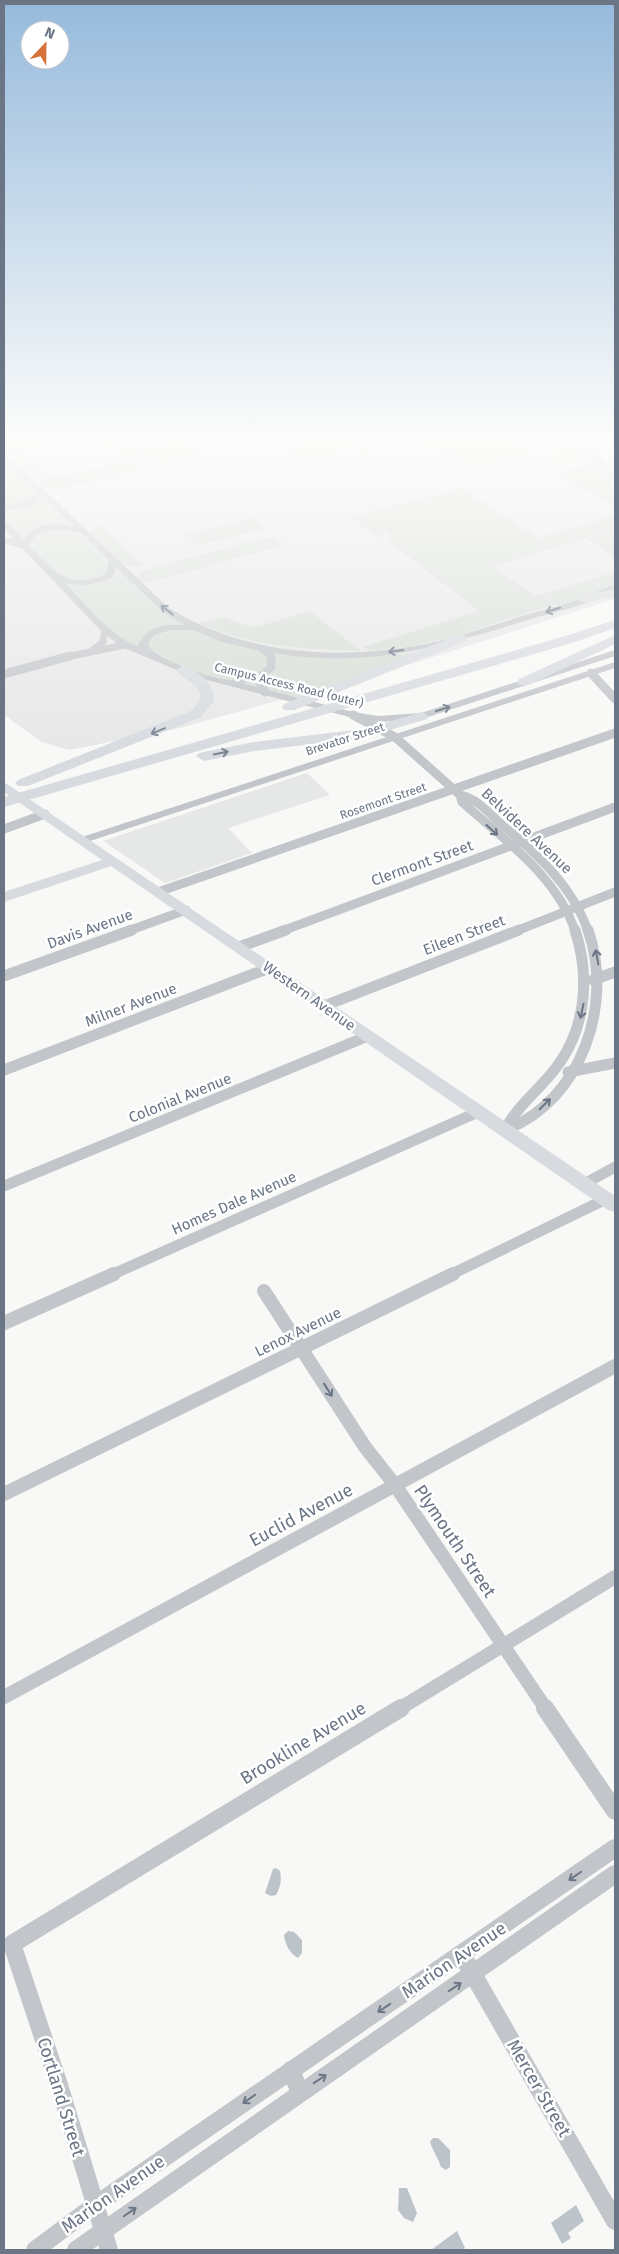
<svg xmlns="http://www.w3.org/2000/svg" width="619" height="2254" viewBox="0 0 619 2254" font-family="'Fira Sans',sans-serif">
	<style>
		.built { fill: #e6e7e7 }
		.green { fill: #d7ddd6 }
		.water { fill: #bcc4ca }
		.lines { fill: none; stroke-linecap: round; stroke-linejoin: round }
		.minor-far4 { stroke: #c2c5c9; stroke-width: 7 }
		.minor-far3 { stroke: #c2c5c9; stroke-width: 9 }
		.minor-far2 { stroke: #c2c5c9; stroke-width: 11 }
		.minor-far1 { stroke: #c2c5c9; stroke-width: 14 }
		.minor { stroke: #c2c5c9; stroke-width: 18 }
		.tertiary { fill: #c2c5c9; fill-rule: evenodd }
		.primary { fill: #d7dadf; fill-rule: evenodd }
		.motorway { fill: #d7dadf; fill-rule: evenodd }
		.oneway { stroke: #6a7585 }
		.oneway2 { stroke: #7a8492 }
		.labels { text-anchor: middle; stroke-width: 5; stroke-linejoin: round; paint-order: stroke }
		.far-street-label { font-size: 12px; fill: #6a7585; stroke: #fff }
		.street-label { font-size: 15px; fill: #6a7585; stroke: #fff }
		.near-street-label { font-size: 18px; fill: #6a7585; stroke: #fff }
	</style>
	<rect width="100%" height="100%" fill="#f8f8f6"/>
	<g class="built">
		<polygon points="4,440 603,440 615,446 615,599 414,663 176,729 69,750 42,742 4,715"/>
		<polygon points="307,773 330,795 228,828 252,853 165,883 103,841"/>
	</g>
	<g class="green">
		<polygon points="4,440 51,440 20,446 9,452 4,446"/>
		<path d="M107 440C122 440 137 454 144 467L137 471 54 490 44 487 37 481 131 461Z"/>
		<polygon points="174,440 183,440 203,456 158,467 136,448"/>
		<path d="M307 440H322L340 452 319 457 323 460C300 461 297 459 280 446L286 444 283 441 294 443Z"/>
		<polygon points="325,440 347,440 355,445 364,443 374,450 369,451 364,456 353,448 340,450"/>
		<polygon points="426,440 506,440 530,455 471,471 472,470"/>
		<polygon points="18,449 49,477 32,476 10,455"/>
		<polygon points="571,449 586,452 600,464 586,462 549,469 534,461"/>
		<polygon points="4,454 138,585 184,622 198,628 280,651 370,656 416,653 304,699 243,683 245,682 225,681 173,666 105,630 4,524"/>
		<path d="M589 464 602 467C610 482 615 491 615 508L555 472Z"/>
		<polygon points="462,488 538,538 615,516 615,530 493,566 536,596 615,572 615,588 569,605 553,605 455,636 413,646 376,650 366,649 363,647 479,611 387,540 390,533 386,531 378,538 350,517"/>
		<polygon points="255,518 267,528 198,546 186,535"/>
		<polygon points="102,526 144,566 130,567 124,565 91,534 92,530"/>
		<polygon points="615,532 615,558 587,539"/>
		<polygon points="262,538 273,538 285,545 142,584 137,577 142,571"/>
		<path d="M310 611 361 651C303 649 253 647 199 623L223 617 254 628Z"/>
	</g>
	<g class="water">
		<path d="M276 1868 280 1871C282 1880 280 1888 276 1895L271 1896 265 1893 273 1869Z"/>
		<path d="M288 1931 294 1932 302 1940V1953L298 1958C290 1954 285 1944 284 1935Z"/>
		<path d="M433 2138H438L450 2150V2167L446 2170 441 2167C438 2158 433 2151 430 2142Z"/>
		<polygon points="399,2188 407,2188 417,2213 413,2222 404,2218 398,2210"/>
		<polygon points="576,2205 584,2221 568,2233 571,2238 562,2244 551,2223"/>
		<polygon points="457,2231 465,2248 463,2250 431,2250"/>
	</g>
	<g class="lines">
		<g class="minor-far4">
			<polyline points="4,540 25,546"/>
			<polyline points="93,650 103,642 105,630"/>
			<polyline points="66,657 125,645"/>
		</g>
		<g class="minor-far3">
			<polyline points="591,673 615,699"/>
			<polyline points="4,674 70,656"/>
			<polyline points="260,677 261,686 265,692"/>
			<path d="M353 715 395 737 460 795C477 799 487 811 500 823 536 853 572 885 588 931"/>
			<path d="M460 795 462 802C503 839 557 876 575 931"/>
			<polyline points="4,829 45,814"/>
			<polyline points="158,892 615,733"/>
			<polyline points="128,931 186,910"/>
			<polyline points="282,931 615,807"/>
			<polyline points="516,931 615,892"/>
		</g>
		<g class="minor-far2">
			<polyline points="239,947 286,930"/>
			<polyline points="4,976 132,930"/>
			<polyline points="593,980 615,972"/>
			<polyline points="324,1006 519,930"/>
			<polyline points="4,1070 269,968"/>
			<polyline points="568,1072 615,1063"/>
			<path d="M505 1130C582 1101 614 1003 588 930"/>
			<path d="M505 1130C516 1108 535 1093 551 1074 586 1033 591 979 575 930"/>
			<polyline points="584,1184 615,1167"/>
			<polyline points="4,1186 368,1036"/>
			<polyline points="111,1275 478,1112"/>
			<polyline points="450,1275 606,1199"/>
		</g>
		<g class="minor-far1">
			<polyline points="264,1291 365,1447 395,1485 546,1709"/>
			<polyline points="4,1323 114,1274"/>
			<polyline points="4,1494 453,1274"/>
			<polyline points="4,1697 615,1366"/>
			<polyline points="399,1709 615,1577"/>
		</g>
		<g class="minor">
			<polyline points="545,1708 615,1811"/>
			<polyline points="462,1955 615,2221"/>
			<polyline points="291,2070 300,2093"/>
			<polyline points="35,2250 94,2206 615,1848"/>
			<polyline points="76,2250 615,1874"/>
			<polyline points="109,2250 59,2085 12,1944 401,1708"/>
		</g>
		<g class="tertiary">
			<path d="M569 440C585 440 615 465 615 482H612L598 463Z"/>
			<path d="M4 452 169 608C245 654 329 660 415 646 446 641 477 630 507 621 527 614 548 609 569 603 585 598 600 589 615 585V591C588 605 558 611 528 620 439 647 368 669 274 653L276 656 275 669 263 679 242 683 353 712 378 716 421 713 615 650V656L422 719 378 722 353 718 191 676 122 647 102 632 4 529V522H7L23 539C34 522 57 523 74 526L42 495C34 508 18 509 4 509V505C17 504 32 504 35 489L4 458ZM58 529 82 533 109 560 106 574C67 591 54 571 29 546 34 532 44 530 58 529ZM116 567 163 612 184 625C165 624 148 626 138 644L139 647C109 635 87 606 65 583 82 587 97 584 113 577ZM171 630H194L219 641 259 651 266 657 267 666C257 675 245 679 231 680 218 681 150 658 148 644L154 635Z"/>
			<polygon points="615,662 615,668 87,842 79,842 77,840 79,838"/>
		</g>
		<polygon class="primary" points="4,782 615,1196 615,1212 608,1210 111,866 4,902 4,892 102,860 4,792"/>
		<g class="motorway">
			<polygon points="615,588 615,596 585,604 578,600 580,597"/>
			<polygon points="615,620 615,628 572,643 4,807 4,797 562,637"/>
			<polygon points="461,634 468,638 466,641 294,710 284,710 282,707 284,704"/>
			<polygon points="615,635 615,644 529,685 519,685 517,682 519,679"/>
			<path d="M183 666C198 670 215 684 214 701L201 717 28 786H18L15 783 18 780 191 711C214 688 188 685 176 670Z"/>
			<polygon points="422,712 429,716 427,719 363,738 254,751 204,761 196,756 199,753 254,742 363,729"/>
		</g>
	</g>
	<defs><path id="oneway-shaft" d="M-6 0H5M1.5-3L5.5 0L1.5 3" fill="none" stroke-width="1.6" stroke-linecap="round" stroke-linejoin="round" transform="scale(1.25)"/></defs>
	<g class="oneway">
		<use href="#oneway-shaft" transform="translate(167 610) rotate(-142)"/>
		<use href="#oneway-shaft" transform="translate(553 610) rotate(163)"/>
		<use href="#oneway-shaft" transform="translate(396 651) rotate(173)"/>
		<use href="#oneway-shaft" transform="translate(443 709) rotate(-18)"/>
		<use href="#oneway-shaft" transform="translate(492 830) rotate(42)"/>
		<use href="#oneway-shaft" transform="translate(597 957) rotate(-100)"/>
		<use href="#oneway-shaft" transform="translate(582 1011) rotate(102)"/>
		<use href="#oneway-shaft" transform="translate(545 1104) rotate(-45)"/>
		<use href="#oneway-shaft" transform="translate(328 1390) rotate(58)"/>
		<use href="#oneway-shaft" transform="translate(575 1876) rotate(145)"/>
		<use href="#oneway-shaft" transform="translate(455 1987) rotate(-34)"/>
		<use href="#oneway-shaft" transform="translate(384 2008) rotate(146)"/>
		<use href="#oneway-shaft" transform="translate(320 2079) rotate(-34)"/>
		<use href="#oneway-shaft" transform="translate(249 2099) rotate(145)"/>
		<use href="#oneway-shaft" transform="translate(130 2212) rotate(-35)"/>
	</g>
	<g class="oneway2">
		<use href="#oneway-shaft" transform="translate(158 731) rotate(158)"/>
		<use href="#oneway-shaft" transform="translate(221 753) rotate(-11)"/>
	</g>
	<linearGradient id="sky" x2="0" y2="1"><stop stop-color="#96badc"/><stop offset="0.58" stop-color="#fcfcfb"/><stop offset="1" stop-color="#fcfcfb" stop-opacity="0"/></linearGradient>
	<rect width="619" height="755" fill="url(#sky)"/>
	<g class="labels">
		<g class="far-street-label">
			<text transform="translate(289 685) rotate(14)" y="4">Campus Access Road (outer)</text>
			<text transform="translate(345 739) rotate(-18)" y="4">Brevator Street</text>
			<text transform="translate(383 801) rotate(-19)" y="4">Rosemont Street</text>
		</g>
		<g class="street-label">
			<text transform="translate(527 831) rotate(43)" y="5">Belvidere Avenue</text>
			<text transform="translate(422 863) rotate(-20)" y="5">Clermont Street</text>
			<text transform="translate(90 929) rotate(-20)" y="5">Davis Avenue</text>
			<text transform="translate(464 935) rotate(-21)" y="5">Eileen Street</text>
			<text transform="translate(309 996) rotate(35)" y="5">Western Avenue</text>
			<text transform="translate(131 1005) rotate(-21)" y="5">Milner Avenue</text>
			<text transform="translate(180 1098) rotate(-22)" y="5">Colonial Avenue</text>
			<text transform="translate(234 1203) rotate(-24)" y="5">Homes Dale Avenue</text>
			<text transform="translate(298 1332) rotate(-26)" y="5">Lenox Avenue</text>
		</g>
		<g class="near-street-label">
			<text transform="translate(301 1515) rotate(-28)" y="6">Euclid Avenue</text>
			<text transform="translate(455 1541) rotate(56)" y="6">Plymouth Street</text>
			<text transform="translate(303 1743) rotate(-31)" y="6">Brookline Avenue</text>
			<text transform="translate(454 1960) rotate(-34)" y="6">Marion Avenue</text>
			<text transform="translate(539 2088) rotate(60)" y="6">Mercer Street</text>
			<text transform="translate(61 2097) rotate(73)" y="6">Cortland Street</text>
			<text transform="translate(113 2194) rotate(-35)" y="6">Marion Avenue</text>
		</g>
	</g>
	<rect width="619" height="2254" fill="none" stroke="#6a7585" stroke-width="10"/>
	<g transform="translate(45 45) rotate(22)"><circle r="24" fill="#ffffff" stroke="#c3c8ce"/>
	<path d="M0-4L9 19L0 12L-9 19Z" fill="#d57339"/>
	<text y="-8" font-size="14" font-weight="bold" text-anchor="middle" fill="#6a7585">N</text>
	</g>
</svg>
